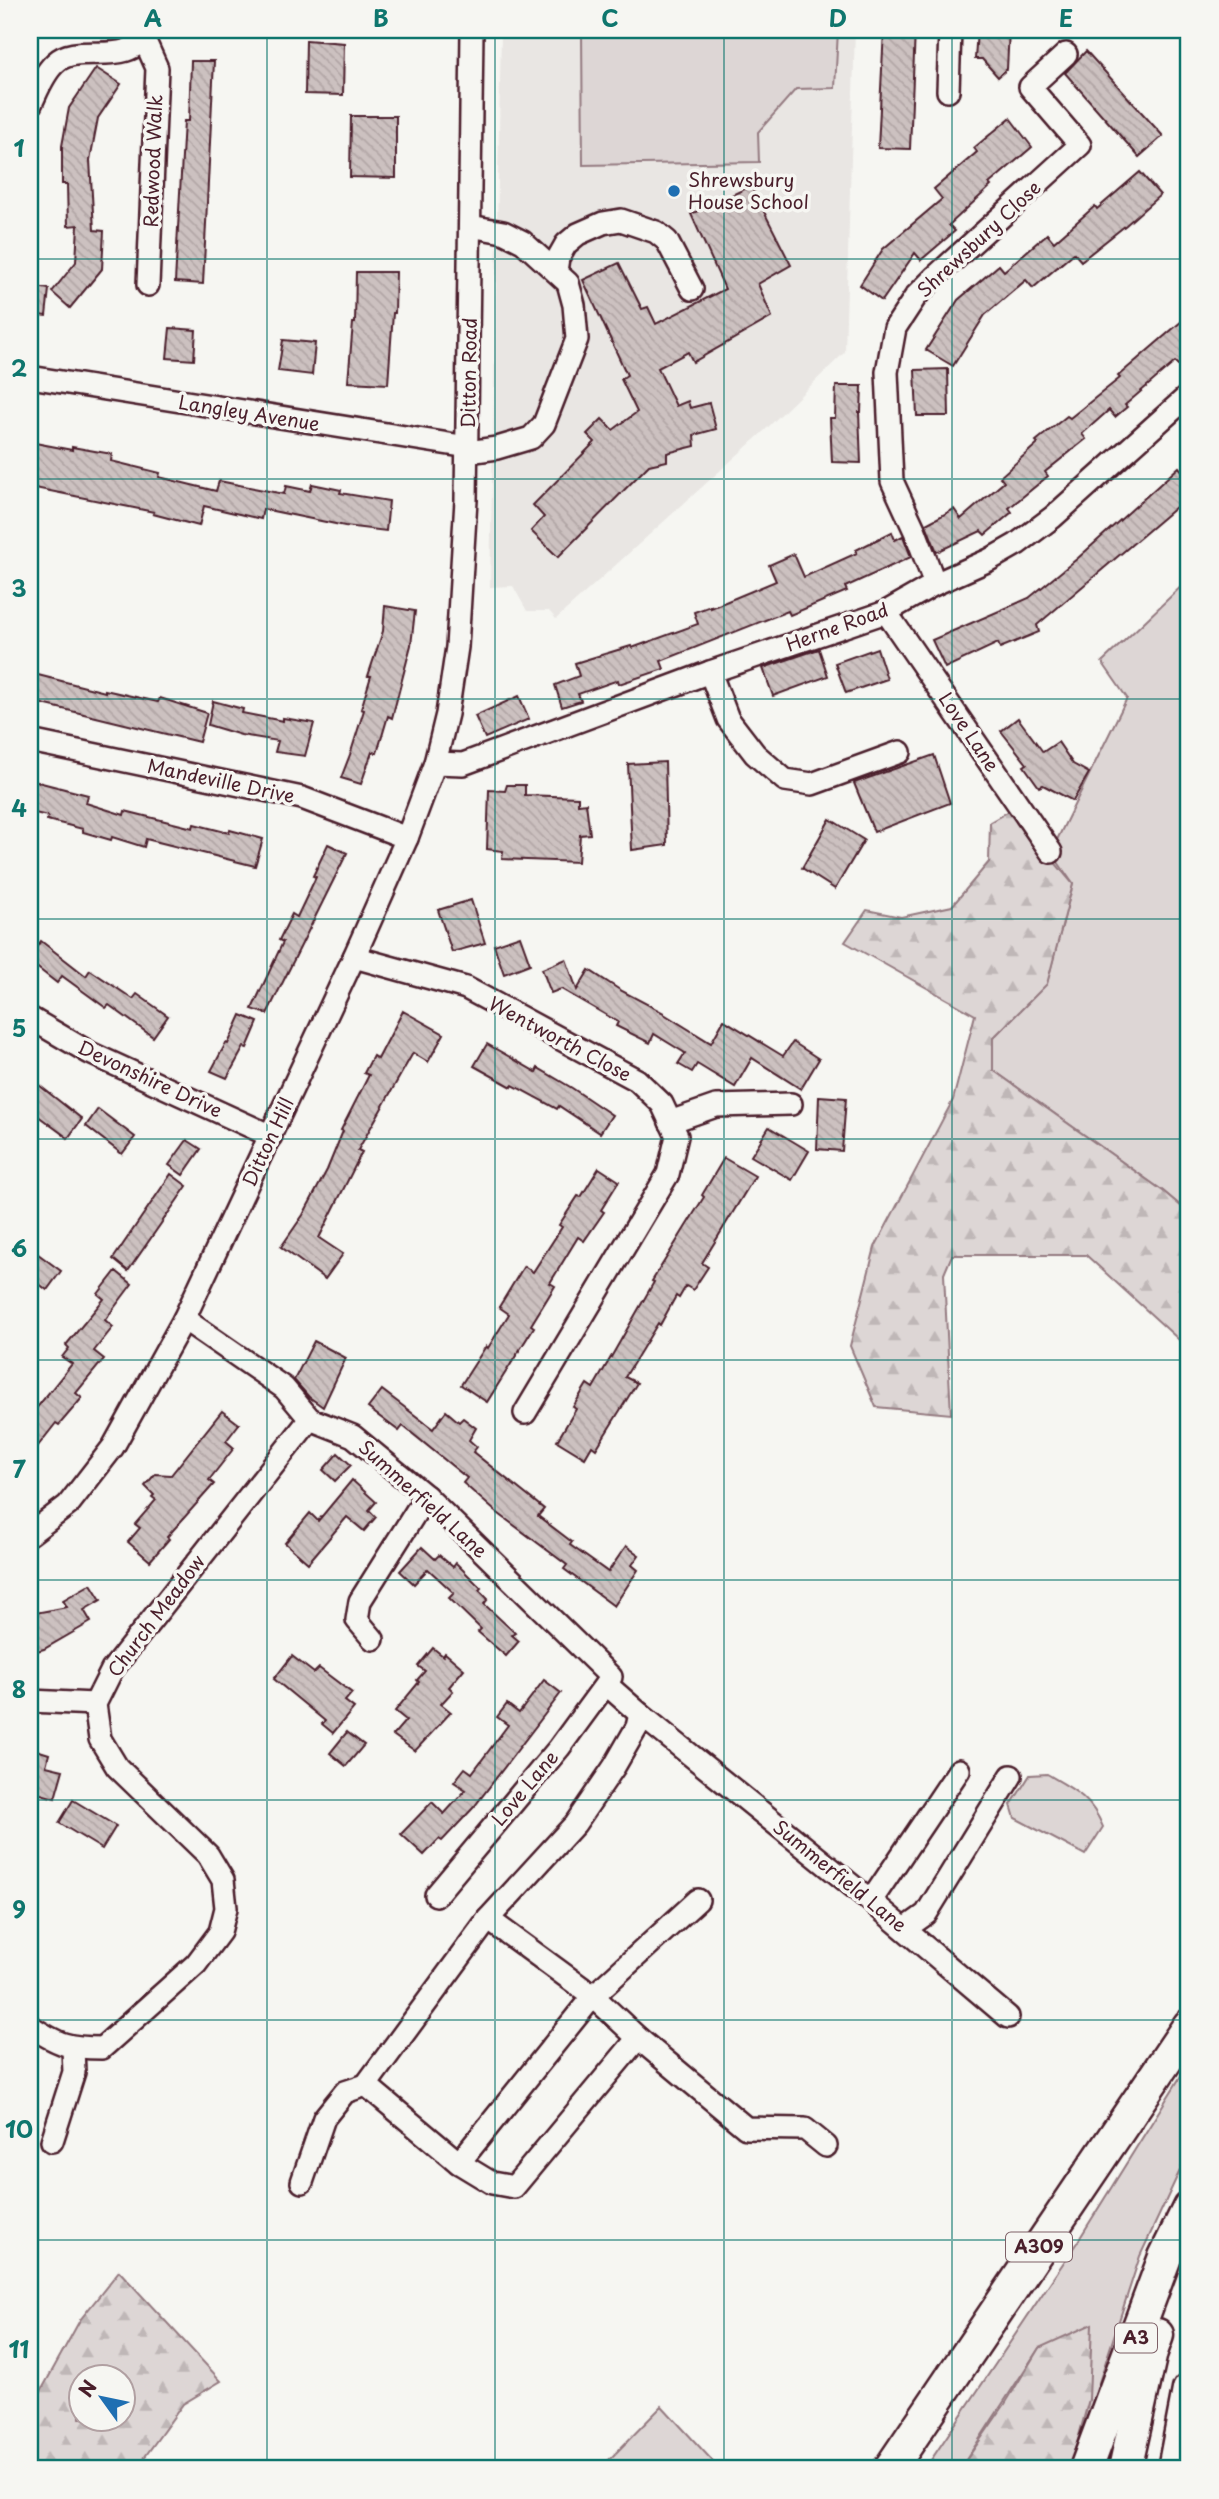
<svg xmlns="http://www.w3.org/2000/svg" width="1219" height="2499" viewBox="0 0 1219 2499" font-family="'Playpen Sans',sans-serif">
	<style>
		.built { fill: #e9e6e3 }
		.grass { fill: #ddd6d5; stroke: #947a80; stroke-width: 2 }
		.forest { fill: url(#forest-firs); stroke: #947a80; stroke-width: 2; fill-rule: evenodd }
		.building { fill: url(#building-back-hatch); stroke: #4a1f2b; stroke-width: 2 }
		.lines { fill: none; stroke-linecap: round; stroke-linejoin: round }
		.minor-casing { stroke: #4a1f2b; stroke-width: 26 }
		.highway-casing { stroke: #4a1f2b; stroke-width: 37 }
		.minor { stroke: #f6f6f2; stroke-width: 21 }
		.highway { stroke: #f6f6f2; stroke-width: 32 }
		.grid { fill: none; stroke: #0f766e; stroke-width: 2; stroke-opacity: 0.55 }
		.poi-dot { fill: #1f6fb2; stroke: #f6f6f2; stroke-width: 2.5 }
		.labels { text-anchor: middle; stroke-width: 7; stroke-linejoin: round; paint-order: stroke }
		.shield { fill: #f6f6f2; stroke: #7e6067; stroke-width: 2 }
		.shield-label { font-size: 18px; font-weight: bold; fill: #4a1f2b }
		.street-label { font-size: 19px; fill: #4a1f2b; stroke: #f6f6f2 }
		.poi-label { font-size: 19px; fill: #4a1f2b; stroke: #f6f6f2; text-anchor: start }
		.neatline { fill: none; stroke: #0f766e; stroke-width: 2.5 }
		.grid-label { font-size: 23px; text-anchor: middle; font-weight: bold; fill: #0f766e }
	</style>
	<defs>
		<pattern id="forest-firs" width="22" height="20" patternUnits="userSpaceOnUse" patternTransform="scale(1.75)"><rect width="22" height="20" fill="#ddd6d5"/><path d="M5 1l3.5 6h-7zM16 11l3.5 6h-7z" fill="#bfb7b7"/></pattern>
		<pattern id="building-back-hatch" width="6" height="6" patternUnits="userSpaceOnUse" patternTransform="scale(1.75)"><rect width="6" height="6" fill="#ccc1c0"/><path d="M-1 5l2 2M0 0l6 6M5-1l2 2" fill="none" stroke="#b1a5a5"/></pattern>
	</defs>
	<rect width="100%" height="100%" fill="#f6f6f2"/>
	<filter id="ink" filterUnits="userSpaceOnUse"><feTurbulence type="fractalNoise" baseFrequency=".0143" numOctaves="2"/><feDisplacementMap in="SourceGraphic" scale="14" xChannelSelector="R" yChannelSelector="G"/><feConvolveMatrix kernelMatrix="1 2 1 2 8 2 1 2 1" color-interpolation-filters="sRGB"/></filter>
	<g filter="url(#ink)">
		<polygon class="built" points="501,30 855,30 845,352 764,431 556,619 549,611 527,611 513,586 490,587"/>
		<g class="grass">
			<polygon points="582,30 838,30 835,88 796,89 758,132 759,162 583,165"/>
			<polygon points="1189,579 1189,1213 1163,1191 993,1070 993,1038 1047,983 1073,884 1051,852 1127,698 1102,662"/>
			<path d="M1047 1774C1073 1789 1091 1797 1103 1827L1085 1855 1015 1818 1011 1805 1030 1775Z"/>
			<polygon points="1189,2063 1189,2151 1140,2256 1071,2469 1089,2399 1039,2348 960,2469 925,2469 1078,2241"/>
			<polygon points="662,2406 720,2469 600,2469"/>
		</g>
		<g class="forest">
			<polygon points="1011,810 1073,884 1047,984 993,1038 993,1070 1163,1191 1189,1213 1189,1349 1086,1255 952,1255 944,1274 951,1414 876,1407 850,1346 875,1247 953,1100 975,1015 845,942 867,910 901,917 952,906 989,862 990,822"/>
			<path d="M119 2271 221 2381 183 2404 136 2469H30V2411L80 2320ZM80 2376H122V2418H80Z"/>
			<polygon points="1092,2324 1089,2399 1070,2469 960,2469 1005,2404 1039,2348"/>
		</g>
		<g class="building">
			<polygon points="884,30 915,30 910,149 878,148"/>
			<polygon points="977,30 1009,30 1007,69 998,77 982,59 975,59"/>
			<polygon points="306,40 344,43 343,95 305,94"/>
			<polygon points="1086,51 1163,136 1139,157 1065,73"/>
			<polygon points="191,61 214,61 203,284 175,282 184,121 189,121"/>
			<polygon points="96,68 121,84 98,118 90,160 94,230 104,231 102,269 70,308 52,292 76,262 78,225 68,226 67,184 62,184 62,146 69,108"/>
			<polygon points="351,116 396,116 396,178 350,177"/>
			<polygon points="1010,118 1032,147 989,184 991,186 949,225 955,231 921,260 915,253 882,301 860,285 883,249 942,199 934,189 977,152 974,148"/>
			<polygon points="1140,172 1160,195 1126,225 1081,261 1074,253 1033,288 1026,280 985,315 953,366 926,350 958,300 999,265 1004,271 1047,234 1054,242 1095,206 1097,209"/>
			<polygon points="751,186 791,265 758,284 772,317 693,362 688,352 658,368 676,406 688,401 690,408 709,403 716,429 694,435 695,446 667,453 667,461 649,465 558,557 531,531 544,517 533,505 595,442 587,434 602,419 613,430 637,412 621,379 627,375 583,280 619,263 642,309 648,307 656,324 725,289 691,214"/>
			<polygon points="356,272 396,272 395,313 393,313 388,384 348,382 353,323 355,323"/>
			<polygon points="30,286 49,289 46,316 30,314"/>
			<polygon points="1189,315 1189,355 1178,365 1175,362 1125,405 1127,407 1115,417 1109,410 1082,434 1086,439 1045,472 1048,476 1009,508 1012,512 985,535 981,531 937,552 926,524 954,509 961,519 1004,482 1000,477 1038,443 1036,441 1067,416 1070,418 1120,378 1118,376"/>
			<polygon points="170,328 196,330 194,360 167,358"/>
			<polygon points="283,340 315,343 312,375 278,371"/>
			<polygon points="948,369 949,416 917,416 915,370"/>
			<polygon points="836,386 862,386 861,412 859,412 861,463 832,462 830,418 835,418"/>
			<polygon points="30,442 72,450 72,447 112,454 111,461 160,473 159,477 216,491 219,481 284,494 286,486 310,491 312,484 341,490 340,493 389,501 386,531 345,526 263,509 261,519 204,506 199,526 153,514 154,512 30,487"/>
			<polygon points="1179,467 1189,479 1189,496 1037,625 1039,632 1000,648 998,643 945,668 932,640 1029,598 1078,558"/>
			<polygon points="892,532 895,540 903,536 911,557 845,587 847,591 790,615 788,611 661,661 664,669 619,684 618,680 578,694 581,701 562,707 555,685 579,676 575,663 631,646 632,648 698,624 694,612 711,606 711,608 776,581 769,565 794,554 804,577 857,553 856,550"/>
			<polygon points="385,606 415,611 411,645 392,718 388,716 377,753 372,752 361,784 341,778 351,752 364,710 361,709 371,676 368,676 383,631"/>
			<polygon points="877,648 887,679 846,693 835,663"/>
			<polygon points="819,649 828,676 773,696 763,668"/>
			<polygon points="30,673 105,692 105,690 158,702 160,698 207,713 199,742 30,701"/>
			<polygon points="519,696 529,719 485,738 475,716"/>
			<polygon points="213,701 243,709 242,713 283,721 283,718 314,723 305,756 275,752 278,741 241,735 208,725"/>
			<polygon points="1018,718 1043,752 1058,742 1073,764 1089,773 1073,801 1043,785 1039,787 1024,766 1027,764 1001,731"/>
			<polygon points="934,755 950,803 874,832 854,783"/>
			<polygon points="665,762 667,845 632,850 628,764"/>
			<polygon points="30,780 88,795 86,803 124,815 125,811 193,828 194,824 229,833 230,830 263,839 255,866 146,839 144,847 112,837 111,840 83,832 83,829 47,820 48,816 30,812"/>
			<polygon points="507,785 525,785 525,795 578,797 578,804 586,803 590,834 580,835 578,862 502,859 503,851 487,849 489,790 505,791"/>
			<polygon points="830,819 864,840 835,889 802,868"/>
			<polygon points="328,844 347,853 267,1014 252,1009 283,942 279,940 292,914 297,917 316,877 313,876"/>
			<polygon points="471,900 485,943 452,952 438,910"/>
			<polygon points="520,936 530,964 504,974 494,945"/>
			<polygon points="41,941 86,976 90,970 133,999 137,994 168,1016 153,1037 109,1005 106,1008 62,976 57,983 30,962 30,956"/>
			<polygon points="566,959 577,990 589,970 620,990 664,1013 664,1014 711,1043 724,1020 783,1056 793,1042 819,1059 801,1089 752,1058 735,1087 697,1064 692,1072 678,1064 685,1053 654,1034 650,1043 616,1026 618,1022 561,989 551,993 542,969"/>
			<polygon points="403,1011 444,1034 428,1062 413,1053 358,1150 362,1152 319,1238 343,1254 325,1279 281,1247 303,1215 327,1170 343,1131 341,1130 369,1075 364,1073 373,1056 378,1059"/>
			<polygon points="241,1015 258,1022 247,1048 244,1047 227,1078 211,1071 226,1043 228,1044"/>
			<polygon points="487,1044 536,1072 538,1068 572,1088 612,1115 600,1133 559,1106 557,1109 513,1085 512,1087 474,1066"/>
			<polygon points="30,1078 82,1119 68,1138 30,1110"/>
			<polygon points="819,1096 846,1098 842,1151 817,1149"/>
			<polygon points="98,1109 135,1137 122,1154 86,1126"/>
			<polygon points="769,1127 809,1151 792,1180 751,1156"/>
			<polygon points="187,1140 201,1149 183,1175 169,1165"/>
			<polygon points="724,1158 755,1176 702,1263 708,1267 693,1290 686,1286 679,1298 676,1296 660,1325 658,1323 625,1377 637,1383 596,1449 592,1446 585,1458 557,1441 576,1409 573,1407 587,1384 593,1388 614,1352 654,1282 652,1281 704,1197 702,1195"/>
			<polygon points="599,1168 619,1181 601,1210 604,1212 584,1241 578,1237 550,1283 555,1286 531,1325 534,1327 487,1402 461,1385 486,1346 488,1348 509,1314 499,1307 524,1266 533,1272 562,1227 559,1225 578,1196 581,1197"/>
			<polygon points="171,1174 187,1186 128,1271 113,1259"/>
			<polygon points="30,1248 61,1271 47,1290 30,1277"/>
			<polygon points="116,1271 132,1284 105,1320 113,1327 94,1351 104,1359 76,1393 82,1398 59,1425 56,1423 30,1456 30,1416 72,1364 62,1357 69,1348 66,1345 104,1299 98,1294"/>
			<polygon points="314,1341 346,1358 323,1407 309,1397 294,1380"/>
			<polygon points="382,1390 433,1429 446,1411 459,1422 463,1418 476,1428 469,1440 477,1447 473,1452 544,1509 538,1516 572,1542 570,1545 608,1572 626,1546 639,1555 632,1565 638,1570 614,1606 564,1569 567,1565 495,1511 463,1483 467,1478 403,1426 399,1431 368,1408"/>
			<polygon points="222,1411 239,1424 226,1441 234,1448 209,1480 214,1484 167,1537 169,1539 150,1561 128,1542 140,1528 135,1524 156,1500 152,1497 154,1495 145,1486 155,1474 171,1475"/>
			<polygon points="338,1453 351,1465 335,1481 323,1470"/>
			<polygon points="352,1480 376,1502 369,1510 376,1517 364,1531 347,1517 308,1563 285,1543 310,1513 318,1521"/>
			<polygon points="422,1547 435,1559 439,1555 453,1567 456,1563 481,1588 479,1590 488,1599 484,1604 515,1633 512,1635 519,1641 506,1656 478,1632 481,1629 449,1598 454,1593 428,1569 414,1584 400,1571"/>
			<polygon points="91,1584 101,1600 84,1610 91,1622 44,1649 30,1653 30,1614 67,1607 63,1600"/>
			<polygon points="433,1648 443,1656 445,1653 464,1669 449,1687 453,1691 441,1704 451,1712 415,1751 393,1735 406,1720 395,1711 419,1682 417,1680 425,1671 418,1666"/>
			<polygon points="292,1656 314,1673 319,1668 352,1693 345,1701 354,1708 333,1733 322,1724 325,1721 274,1679"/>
			<polygon points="544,1680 561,1693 474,1807 442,1841 439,1839 424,1855 401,1834 432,1802 444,1814 466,1790 454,1782 465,1768 472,1773 508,1725 497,1717 507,1704 519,1713"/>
			<polygon points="347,1732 364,1745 346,1766 330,1753"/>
			<polygon points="30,1748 49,1754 46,1766 63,1770 55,1798 30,1791"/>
			<polygon points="73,1800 116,1826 102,1849 59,1823"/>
		</g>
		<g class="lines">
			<g class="minor-casing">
				<g id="minor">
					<polyline points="144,39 157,68 148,285"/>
					<polyline points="948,91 950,30"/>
					<path d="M30 106C37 92 43 74 55 63 78 40 129 71 149 30"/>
					<polyline points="556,271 558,258 566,244 578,234 603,223 621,220 656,232 667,241 692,289"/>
					<polyline points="30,377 468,447"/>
					<polyline points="468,452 497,448 531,438 544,424 577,339 574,305 568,283 523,242 503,232 470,226"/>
					<polyline points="935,584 915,531 892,481 887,372 895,328 916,296 936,276 1080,145 1030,87 1066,54"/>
					<polyline points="886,612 1051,852"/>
					<polyline points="710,672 728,719 755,754 785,780 812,784 900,752"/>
					<polyline points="30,741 302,798 407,838"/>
					<polyline points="435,763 463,764 710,672 886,612 935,584 989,560 1017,544 1053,517 1189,395"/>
					<polyline points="354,957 466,988 637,1080 662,1104 677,1136 668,1174 525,1413"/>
					<polyline points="30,1018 90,1053 271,1136"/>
					<polyline points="670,1122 716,1106 791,1104"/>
					<polyline points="184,1319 284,1388 310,1419 353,1436 426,1496 611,1677 559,1748 436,1895"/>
					<polyline points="30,1534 68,1505 113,1447 184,1319 354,957 407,838 435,763 447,714 457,647 466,500 472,30"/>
					<polyline points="373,1639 357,1620 360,1601 426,1496"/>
					<polyline points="606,1684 640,1714 871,1901 1008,2017"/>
					<polyline points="30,1701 95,1704"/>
					<polyline points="640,1714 637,1727 614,1767 575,1824 488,1919 366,2085 459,2163 593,1996 698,1900"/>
					<polyline points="871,1901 959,1770"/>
					<polyline points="488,1919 593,1996 638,2038 746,2128 805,2129 826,2146"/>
					<polyline points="905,1929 926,1914 1011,1776"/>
					<path d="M30 2026C59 2045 68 2048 102 2048L196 1964 220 1932 226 1908 223 1880 208 1855 117 1767 100 1739 95 1704 112 1670 310 1419"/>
					<polyline points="52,2141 74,2072 73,2048"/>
					<polyline points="459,2163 492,2183 514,2187 638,2038"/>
					<polyline points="302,2182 324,2118 345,2092 366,2085"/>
				</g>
			</g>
			<g class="highway-casing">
				<g id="highway">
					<polyline points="890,2469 1189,2026"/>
					<polyline points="1086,2469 1165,2257 1189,2208"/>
					<polyline points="1125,2469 1151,2352 1157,2335"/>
					<polyline points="1174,2469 1189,2390"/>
				</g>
			</g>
			<use href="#minor" class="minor"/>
			<use href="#highway" class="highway"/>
		</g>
	</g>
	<path class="grid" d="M267 30V2469M495 30V2469M724 30V2469M952 30V2469M30 259H1189M30 479H1189M30 699H1189M30 919H1189M30 1139H1189M30 1360H1189M30 1580H1189M30 1800H1189M30 2020H1189M30 2240H1189"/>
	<circle class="poi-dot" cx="674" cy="191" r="7"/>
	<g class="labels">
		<g class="shield">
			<rect x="1006" y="2232.5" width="66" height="29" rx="5"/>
			<rect x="1115" y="2323.5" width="42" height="29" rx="5"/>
		</g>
		<g class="shield-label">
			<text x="1039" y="2253">A309</text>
			<text x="1136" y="2344">A3</text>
		</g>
		<g class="street-label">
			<text transform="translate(153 161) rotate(-88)" y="7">Redwood Walk</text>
			<text transform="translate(979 239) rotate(-43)" y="7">Shrewsbury Close</text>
			<text transform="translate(469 373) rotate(-89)" y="7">Ditton Road</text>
			<text transform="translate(249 413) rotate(9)" y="7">Langley Avenue</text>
			<text transform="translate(837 627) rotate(-20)" y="7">Herne Road</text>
			<text transform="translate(969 732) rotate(56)" y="7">Love Lane</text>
			<text transform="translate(221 781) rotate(12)" y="7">Mandeville Drive</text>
			<text transform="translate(560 1039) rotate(28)" y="7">Wentworth Close</text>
			<text transform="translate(150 1079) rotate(25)" y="7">Devonshire Drive</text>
			<text transform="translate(268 1142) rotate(-65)" y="7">Ditton Hill</text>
			<text transform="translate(423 1499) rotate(42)" y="7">Summerfield Lane</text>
			<text transform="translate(156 1616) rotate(-53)" y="7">Church Meadow</text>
			<text transform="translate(525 1788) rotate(-50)" y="7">Love Lane</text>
			<text transform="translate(840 1876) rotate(39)" y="7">Summerfield Lane</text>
		</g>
		<g class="poi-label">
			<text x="688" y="187">Shrewsbury<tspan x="688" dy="22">House School</tspan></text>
		</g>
	</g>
	<rect width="1219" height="2499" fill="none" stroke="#f6f6f2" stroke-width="77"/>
	<g transform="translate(102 2398) rotate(303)"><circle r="33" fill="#f6f6f2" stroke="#b1a0a2" stroke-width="2"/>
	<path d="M0-5L12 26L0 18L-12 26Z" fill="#1f6fb2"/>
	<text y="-10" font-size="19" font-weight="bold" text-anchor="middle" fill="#4a1f2b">N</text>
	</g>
	<rect x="38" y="38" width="1142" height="2422" class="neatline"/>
	<g class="grid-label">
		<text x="153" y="27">A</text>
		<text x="381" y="27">B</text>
		<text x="610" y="27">C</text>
		<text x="838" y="27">D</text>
		<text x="1066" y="27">E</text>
		<text x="19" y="157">1</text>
		<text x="19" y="377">2</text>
		<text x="19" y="597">3</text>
		<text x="19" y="817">4</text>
		<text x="19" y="1037">5</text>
		<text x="19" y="1257">6</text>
		<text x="19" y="1478">7</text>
		<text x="19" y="1698">8</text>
		<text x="19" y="1918">9</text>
		<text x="19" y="2138">10</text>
		<text x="19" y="2358">11</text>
	</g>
</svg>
